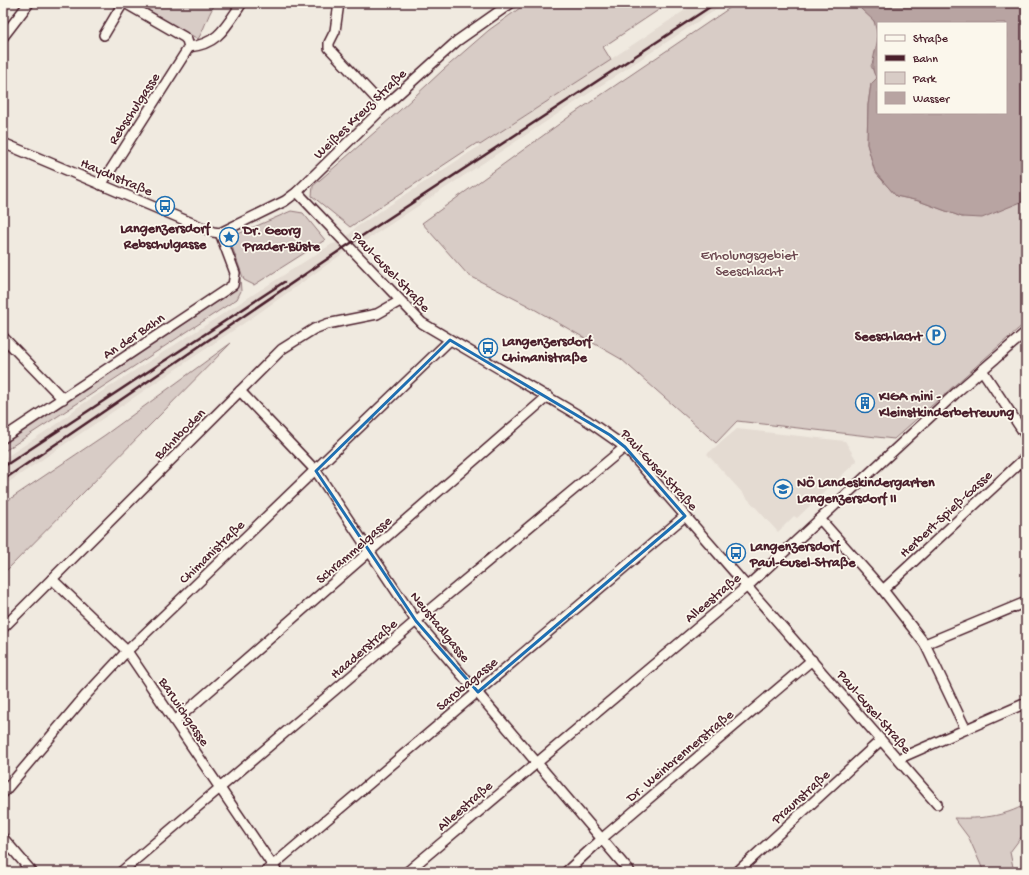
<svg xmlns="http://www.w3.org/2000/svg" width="1029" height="875" viewBox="0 0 1029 875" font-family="'Gochi Hand',sans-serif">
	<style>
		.built { fill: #e4dbd2 }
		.green { fill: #d8ccc6; stroke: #917678 }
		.water { fill: #b8a4a2; stroke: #8c6f72 }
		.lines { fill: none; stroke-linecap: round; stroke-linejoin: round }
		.stream { stroke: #8c6f72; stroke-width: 2.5 }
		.street-casing { stroke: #4a1f2b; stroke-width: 12 }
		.street { stroke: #fbf7ec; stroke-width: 9 }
		.rail { stroke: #4a1f2b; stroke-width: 2.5 }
		.marked { fill: none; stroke: #1f6fb2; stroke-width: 3; stroke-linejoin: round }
		.labels { text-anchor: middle; stroke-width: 3.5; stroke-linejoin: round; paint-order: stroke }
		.street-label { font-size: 14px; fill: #4a1f2b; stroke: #fbf7ec }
		.poi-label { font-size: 14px; font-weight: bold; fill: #4a1f2b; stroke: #fbf7ec; text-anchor: start }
		.park-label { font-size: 14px; fill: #6e4a52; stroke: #fbf7ec }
	</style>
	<rect width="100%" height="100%" fill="#f0eae0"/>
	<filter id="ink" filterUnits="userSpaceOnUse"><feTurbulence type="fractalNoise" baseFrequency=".025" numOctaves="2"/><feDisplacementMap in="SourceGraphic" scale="8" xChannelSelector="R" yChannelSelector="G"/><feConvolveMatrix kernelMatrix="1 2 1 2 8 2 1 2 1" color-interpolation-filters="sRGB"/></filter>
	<g filter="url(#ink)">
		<g class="built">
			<polygon points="696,3 726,3 362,243 359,243 345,252 256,315 3,486 3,459 57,424 78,407 332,244 337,243 350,234 355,228"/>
			<polygon points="737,429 845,441 857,461 797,518 794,516 778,532 707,454"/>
		</g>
		<g class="green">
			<path d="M157 3H217C209 9 205 29 198 39L148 10Z"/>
			<polygon points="527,3 669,3 603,47 611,60 480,145 477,143 350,227 312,196 313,186 399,111 443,70 489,30"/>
			<path d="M737 3H858C862 10 868 13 873 20 883 31 877 53 871 66L877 78 871 84 868 105 867 144 875 172 896 196 919 201 962 217 1005 207 1026 200V322L894 439 737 421 716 443 621 359 527 305 468 275 422 223 573 114Z"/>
			<polygon points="291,211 303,213 325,240 254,285 244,280 229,238"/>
			<polygon points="240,278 241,291 237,299 3,452 3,445 222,299 232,292"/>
			<polygon points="231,343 3,574 3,506 8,503 7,501 105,435"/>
			<path d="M1026 804V835L1022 836 1010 852 1014 872H984L969 838 954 818C979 819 1004 817 1026 804Z"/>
		</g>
		<path class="water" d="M858 3H1026V200L982 218 962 217 919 201 896 196 875 172 867 144 868 105 871 84 877 78C868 69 876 51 878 38V113H1006V23H878V36L874 21 861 9Z"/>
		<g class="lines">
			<g class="stream">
				<polyline points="434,3 465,3"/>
				<polyline points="149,5 154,3"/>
			</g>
			<g class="street-casing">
				<g id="street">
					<polyline points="339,3 335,31 329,43 329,48 384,107"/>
					<polyline points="104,35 123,3"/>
					<polyline points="3,37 29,3"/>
					<path d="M189 47C219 44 226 26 242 3"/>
					<polyline points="3,143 213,232 220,233 285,201 297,192 384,107 457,41 511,3"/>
					<polyline points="101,185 189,47 187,40 184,37 125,3"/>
					<polyline points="297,192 422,323 588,421 625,447 937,804"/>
					<polyline points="3,337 63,399"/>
					<polyline points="982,370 1026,436"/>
					<polyline points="240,391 316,471 416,621 630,872"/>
					<polyline points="3,438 233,285 235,273 220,233"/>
					<polyline points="820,519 883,590 925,644 965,728"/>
					<polyline points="52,579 127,651 277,872"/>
					<polyline points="883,590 1026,457"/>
					<polyline points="3,628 282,349 314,329 327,324 377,314 400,301"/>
					<polyline points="925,644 1026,602"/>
					<polyline points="175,721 548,396"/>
					<polyline points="898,759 1026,703"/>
					<polyline points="3,793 86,695 127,651 450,340"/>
					<polyline points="3,838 32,872"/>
					<polyline points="121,872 416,621 625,447"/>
					<polyline points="265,872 685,516"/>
					<polyline points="407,872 752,582 958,391 1026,332"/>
					<polyline points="566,872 606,835 812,660"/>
					<polyline points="737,872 881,740"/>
				</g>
			</g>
			<use href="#street" class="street"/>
			<g class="rail">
				<polyline points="3,467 284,282"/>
				<polyline points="3,480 342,249 716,3"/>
			</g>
		</g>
	</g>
	<path class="marked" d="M450 340 610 435 625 447 685 516 478 692 416 621 316 471Z"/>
	<defs>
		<g id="bus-ring" transform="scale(1)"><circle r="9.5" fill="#fbf7ec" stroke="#1f6fb2" stroke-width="1.5"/><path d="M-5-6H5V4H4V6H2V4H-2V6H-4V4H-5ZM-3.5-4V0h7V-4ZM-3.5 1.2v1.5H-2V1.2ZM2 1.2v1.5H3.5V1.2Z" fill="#1f6fb2"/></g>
		<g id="sight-ring" transform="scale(1)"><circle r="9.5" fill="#fbf7ec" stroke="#1f6fb2" stroke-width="1.5"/><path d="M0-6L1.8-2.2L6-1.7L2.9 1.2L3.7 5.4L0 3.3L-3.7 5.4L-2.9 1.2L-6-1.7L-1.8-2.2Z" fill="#1f6fb2"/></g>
		<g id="parking-ring" transform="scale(1)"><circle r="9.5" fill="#fbf7ec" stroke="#1f6fb2" stroke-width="1.5"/><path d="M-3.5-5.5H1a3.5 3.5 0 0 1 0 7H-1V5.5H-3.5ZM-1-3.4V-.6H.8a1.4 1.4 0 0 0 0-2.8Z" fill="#1f6fb2"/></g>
		<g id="building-ring" transform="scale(1)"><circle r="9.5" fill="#fbf7ec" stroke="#1f6fb2" stroke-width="1.5"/><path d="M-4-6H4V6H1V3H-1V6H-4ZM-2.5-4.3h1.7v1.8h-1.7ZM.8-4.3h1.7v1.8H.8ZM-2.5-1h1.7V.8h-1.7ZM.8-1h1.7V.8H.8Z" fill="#1f6fb2"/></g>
		<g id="school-ring" transform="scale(1)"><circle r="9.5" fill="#fbf7ec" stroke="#1f6fb2" stroke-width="1.5"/><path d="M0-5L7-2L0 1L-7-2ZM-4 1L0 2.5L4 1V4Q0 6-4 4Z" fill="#1f6fb2"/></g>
	</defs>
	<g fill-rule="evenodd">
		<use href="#bus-ring" x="165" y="206"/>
		<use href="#sight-ring" x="229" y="237"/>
		<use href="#parking-ring" x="936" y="335"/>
		<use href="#bus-ring" x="488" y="348"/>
		<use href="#building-ring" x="865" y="403"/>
		<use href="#school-ring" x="783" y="489"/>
		<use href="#bus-ring" x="736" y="553"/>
	</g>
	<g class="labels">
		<g class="street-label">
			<text transform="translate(133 108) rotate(-57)" y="5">Rebschulgasse</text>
			<text transform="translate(359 113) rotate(-44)" y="5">Weißes Kreuz Straße</text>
			<text transform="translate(117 176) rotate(23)" y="5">Haydnstraße</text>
			<text transform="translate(392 271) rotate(46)" y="5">Paul-Gusel-Straße</text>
			<text transform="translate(133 335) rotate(-34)" y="5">An der Bahn</text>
			<text transform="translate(179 433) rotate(-45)" y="5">Bahnboden</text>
			<text transform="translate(660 469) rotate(47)" y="5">Paul-Gusel-Straße</text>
			<text transform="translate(945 513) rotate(-43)" y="5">Herbert-Spieß-Gasse</text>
			<text transform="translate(353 549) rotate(-41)" y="5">Schrammelgasse</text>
			<text transform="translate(211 551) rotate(-44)" y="5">Chimanistraße</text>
			<text transform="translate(712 597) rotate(-40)" y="5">Alleestraße</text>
			<text transform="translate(441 626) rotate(51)" y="5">Neustadlgasse</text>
			<text transform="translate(363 648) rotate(-41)" y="5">Haaderstraße</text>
			<text transform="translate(466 683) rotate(-40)" y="5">Sarobagasse</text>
			<text transform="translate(185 711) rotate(56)" y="5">Barwichgasse</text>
			<text transform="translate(875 711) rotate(49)" y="5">Paul-Gusel-Straße</text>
			<text transform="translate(679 755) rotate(-40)" y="5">Dr. Weinbrennerstraße</text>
			<text transform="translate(800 796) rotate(-42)" y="5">Praunstraße</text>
			<text transform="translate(464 805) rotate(-41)" y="5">Alleestraße</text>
		</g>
		<g class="poi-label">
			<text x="165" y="232" text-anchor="middle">Langenzersdorf<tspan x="165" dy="16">Rebschulgasse</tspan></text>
			<text x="243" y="234">Dr. Georg<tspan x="243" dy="16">Prader-Büste</tspan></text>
			<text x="922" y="340" text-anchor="end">Seeschlacht</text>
			<text x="502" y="345">Langenzersdorf<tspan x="502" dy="16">Chimanistraße</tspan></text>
			<text x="879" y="400">KIGA mini -<tspan x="879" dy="16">Kleinstkinderbetreuung</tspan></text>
			<text x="797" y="486">NÖ Landeskindergarten<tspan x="797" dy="16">Langenzersdorf II</tspan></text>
			<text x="750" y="550">Langenzersdorf<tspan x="750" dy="16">Paul-Gusel-Straße</tspan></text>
		</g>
		<g class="park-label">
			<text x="749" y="259">Erholungsgebiet<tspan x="749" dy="16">Seeschlacht</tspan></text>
		</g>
	</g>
	<rect width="1029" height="875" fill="none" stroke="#fbf7ec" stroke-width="16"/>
	<rect x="8" y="8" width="1013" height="859" fill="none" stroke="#4a1f2b" stroke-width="1.5" filter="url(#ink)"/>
	<rect x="877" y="22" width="130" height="92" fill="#fbf7ec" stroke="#b4a19f"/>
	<rect x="885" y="35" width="20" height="6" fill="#fbf7ec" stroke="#b4a19f"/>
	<text x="913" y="42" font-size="12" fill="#4a1f2b">Straße</text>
	<rect x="885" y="55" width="20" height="6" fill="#4a1f2b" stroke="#b4a19f"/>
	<text x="913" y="62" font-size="12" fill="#4a1f2b">Bahn</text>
	<rect x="885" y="72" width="20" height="12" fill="#d8ccc6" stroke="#b4a19f"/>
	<text x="913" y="82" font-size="12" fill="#4a1f2b">Park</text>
	<rect x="885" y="92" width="20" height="12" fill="#b8a4a2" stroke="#b4a19f"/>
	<text x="913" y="102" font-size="12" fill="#4a1f2b">Wasser</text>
</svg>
